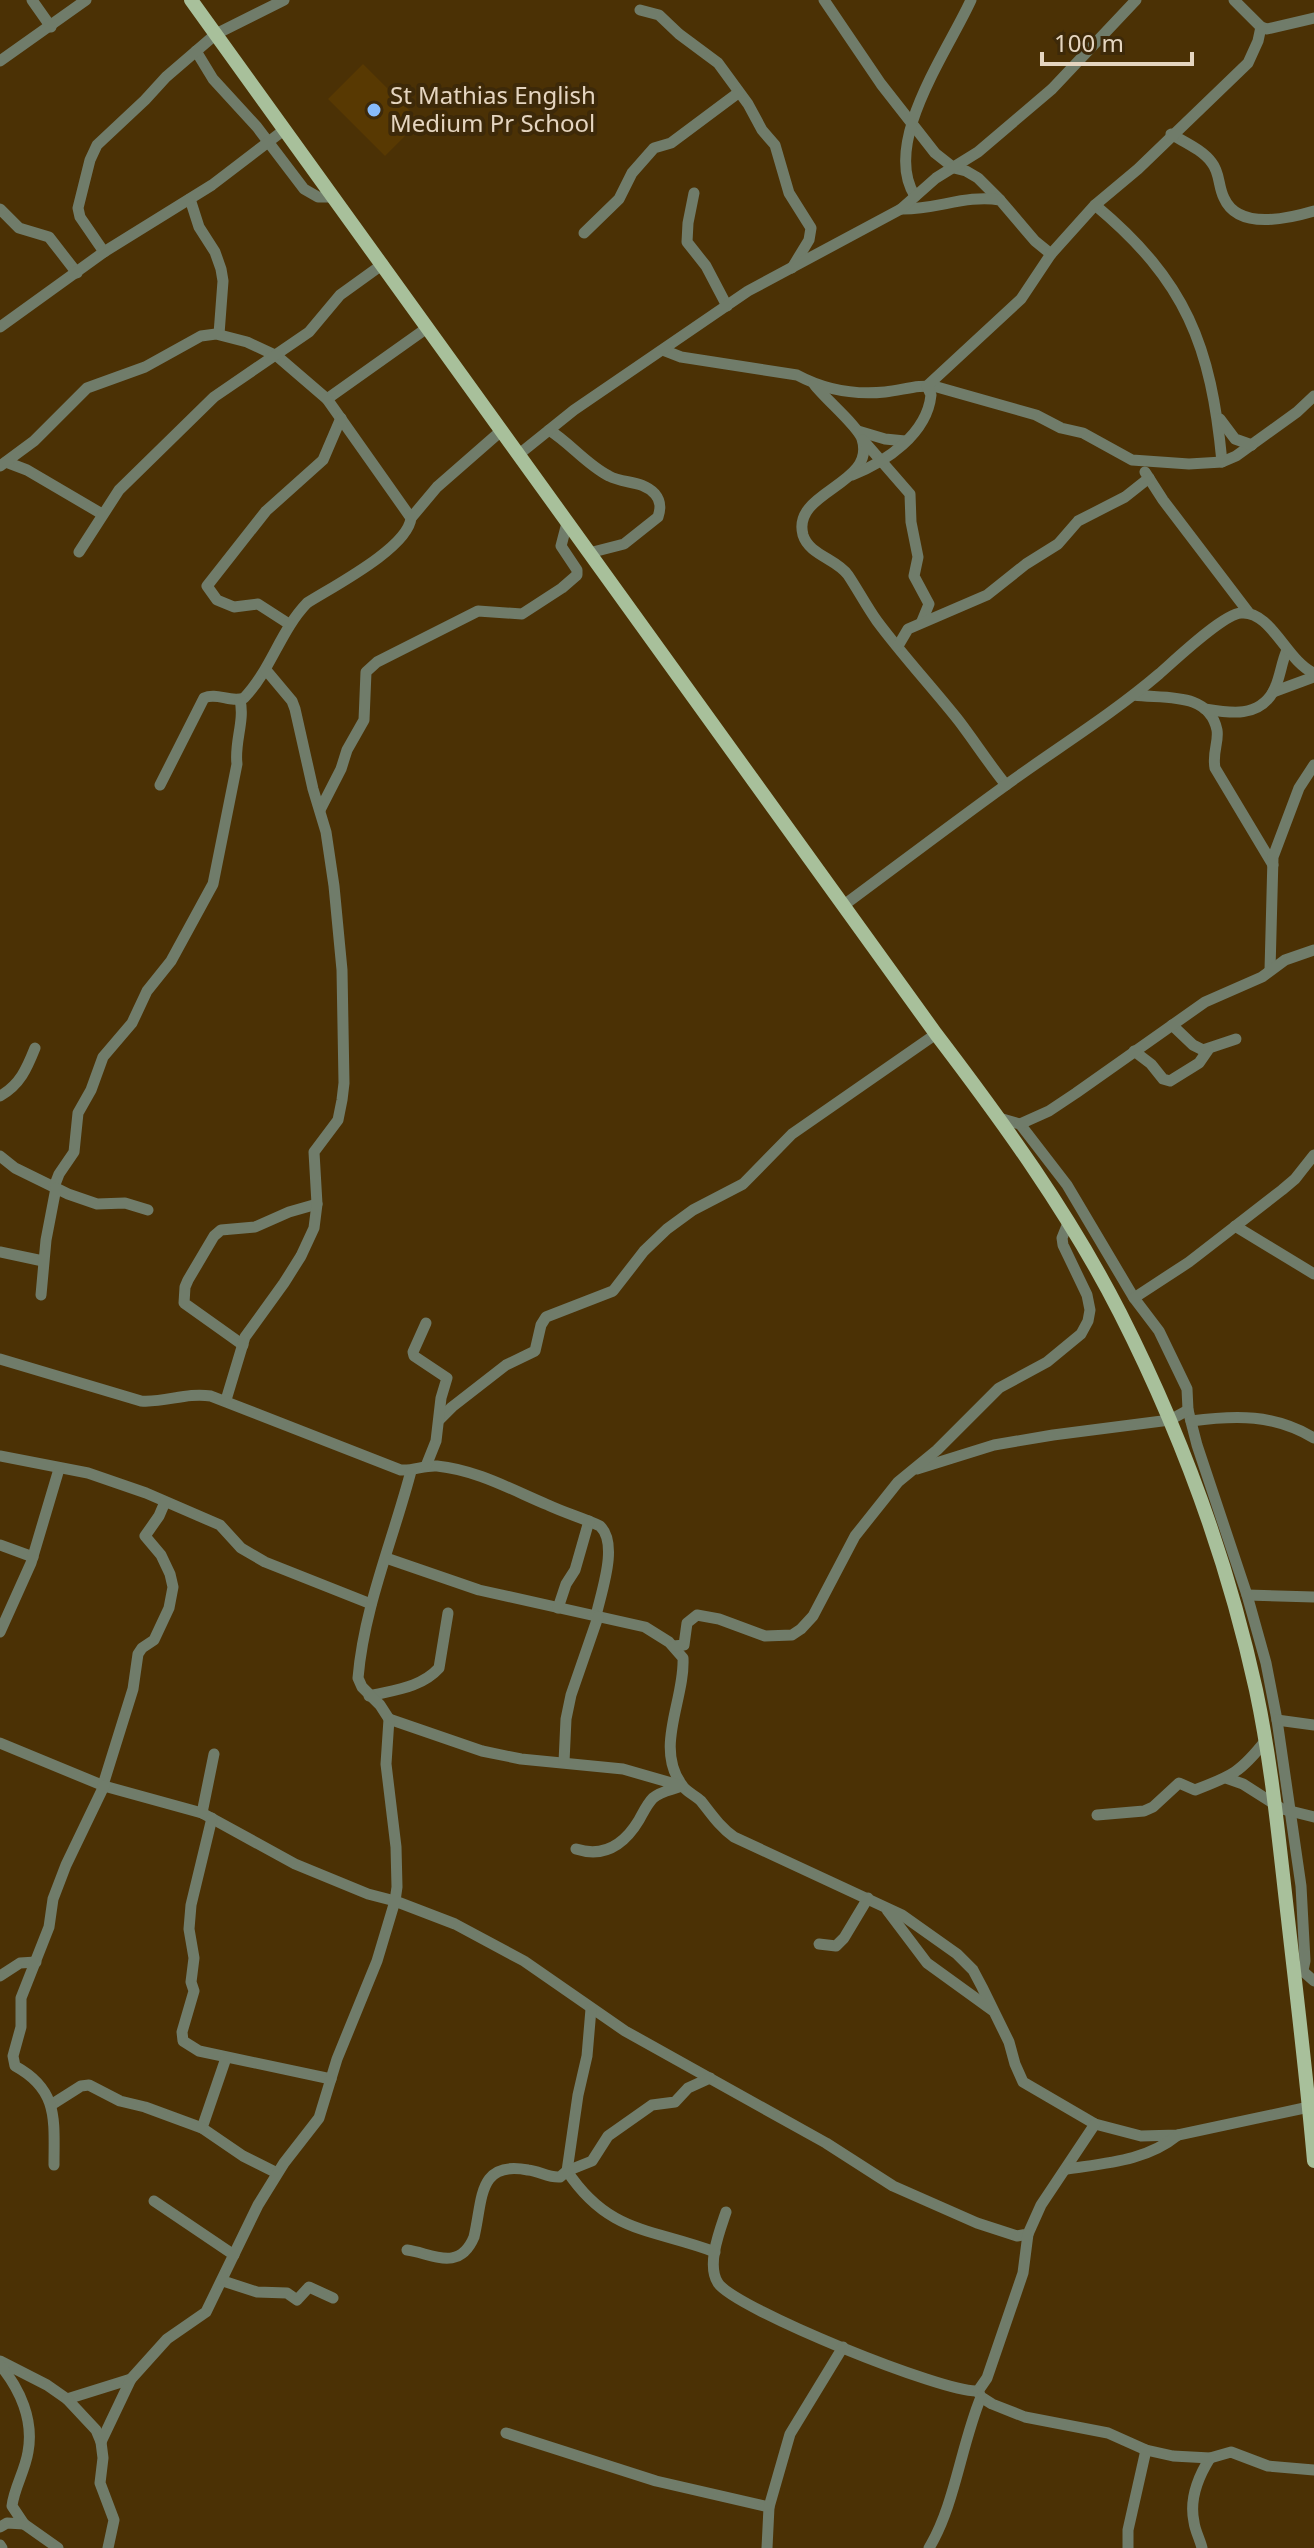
<svg xmlns="http://www.w3.org/2000/svg" width="1314" height="2548" viewBox="0 0 1314 2548" font-family="'Noto Sans',sans-serif">
	<style>
		.built { fill: #583902 }
		.lines { fill: none; stroke-linecap: round; stroke-linejoin: round }
		.minor { stroke: #707c6a; stroke-width: 11 }
		.major { stroke: #a8c09b; stroke-width: 14 }
		.poi-dot { fill: #87bbfb; stroke: #3d2909; stroke-width: 3 }
		.labels { text-anchor: middle; stroke-width: 8; stroke-linejoin: round; paint-order: stroke }
		.poi-label { font-size: 24px; fill: #e5d5c0; stroke: #3d2909; text-anchor: start }
	</style>
	<rect width="100%" height="100%" fill="#4b3105"/>
	<polygon class="built" points="363,64 420,121 385,156 328,99"/>
	<g class="lines">
		<g class="minor">
			<polyline points="32,0 51,27"/>
			<polyline points="824,0 881,84 935,153 954,168 966,171 978,178 1000,200"/>
			<polyline points="1234,0 1261,27 1267,29 1314,18"/>
			<polyline points="640,10 659,15 679,34 718,63 748,104 762,130 775,145 789,193 811,228 809,240 792,268"/>
			<polyline points="196,51 213,79 257,127 304,189 318,197 333,197"/>
			<polyline points="0,61 86,0"/>
			<path d="M1171 134C1184 142 1203 150 1212 163 1220 173 1218 186 1224 198 1238 230 1287 219 1314 211"/>
			<polyline points="694,193 688,223 687,242 706,266 727,306"/>
			<path d="M915 196C881 143 948 51 971 0"/>
			<polyline points="190,199 199,227 215,252 221,269 223,281 219,334"/>
			<path d="M1095 205C1186 281 1211 345 1222 462"/>
			<polyline points="0,209 19,228 49,237 77,273"/>
			<path d="M901 209C935 210 967 194 1000 200L1035 241 1051 254"/>
			<polyline points="584,233 619,199 632,173 654,148 671,143 738,93"/>
			<polyline points="104,252 80,217 78,208 90,160 97,145 145,100 166,77 216,34 284,0"/>
			<polyline points="0,327 104,252 212,185 284,130"/>
			<path d="M663 350 681 357 797 375C825 390 855 395 885 392 904 390 918 384 937 387L1036 415 1061 428 1083 433 1132 460 1189 464 1222 462 1236 456 1297 412 1314 396"/>
			<path d="M814 384C824 398 858 426 862 439 877 485 791 491 803 535 809 555 837 559 848 575 858 590 867 607 877 621 903 656 932 687 959 721 975 742 989 764 1006 785"/>
			<polyline points="327,399 427,328"/>
			<polyline points="1220,419 1235,439 1252,445"/>
			<path d="M549 430C570 443 587 465 609 476 624 484 642 480 655 494 661 501 661 508 658 517L624 544 589 553"/>
			<polyline points="858,431 885,439 905,441"/>
			<polyline points="863,440 910,494 911,522 918,557 914,576 929,604 922,621"/>
			<polyline points="518,455 574,410 748,291 901,209 936,178 978,152 1052,89 1136,0"/>
			<polyline points="6,462 27,470 102,514"/>
			<path d="M0 466 34 441 87 388 145 367 201 336 216 334 247 342 277 356 327 399 411 518C408 548 332 587 307 603 280 631 271 670 244 698 230 703 217 692 204 698L160 785"/>
			<polyline points="1145,472 1163,500 1249,613"/>
			<path d="M852 475C886 462 927 434 931 395L927 386 1021 299 1051 254 1095 205 1138 169 1248 63 1258 41 1261 27"/>
			<polyline points="411,518 437,487 501,431"/>
			<polyline points="79,552 119,490 214,397 309,332 340,295 383,264"/>
			<polyline points="289,624 258,604 234,607 217,600 207,586 266,511 323,460 341,418"/>
			<polyline points="898,646 908,629 987,595 1026,564 1058,544 1078,521 1125,497 1149,478"/>
			<polyline points="1273,692 1314,677"/>
			<path d="M1134 695C1163 699 1209 691 1217 730 1219 743 1212 752 1215 768L1273 865"/>
			<path d="M1205 709C1230 713 1258 718 1273 692 1280 680 1281 663 1287 650"/>
			<polyline points="320,810 341,769 347,750 364,720 366,672 377,662 478,611 522,614 562,588 577,575 577,570 561,546 567,523"/>
			<path d="M844 905C898 865 952 824 1006 785 1057 748 1111 715 1159 674 1174 661 1223 614 1241 613 1271 610 1287 662 1314 673"/>
			<polyline points="1270,970 1273,857 1299,788 1314,765"/>
			<polyline points="1172,1025 1193,1045 1203,1050 1236,1039"/>
			<polyline points="1134,1051 1151,1064 1163,1079 1170,1081 1199,1063 1208,1050"/>
			<path d="M0 1096C20 1085 27 1068 35 1048"/>
			<polyline points="999,1118 1020,1124 1067,1185 1134,1298 1159,1331 1187,1389 1188,1410 1197,1445 1247,1595 1266,1663 1277,1720 1301,1886 1305,1961 1303,1970"/>
			<polyline points="1020,1124 1049,1111 1076,1093 1205,1002 1262,977 1285,960 1314,950"/>
			<polyline points="0,1156 15,1168 68,1194 97,1204 125,1203 148,1210"/>
			<path d="M54 1187 59 1174 74 1152 78 1113 91 1090 103 1057 132 1023 147 991 171 961 213 884 237 764C234 743 245 721 240 700"/>
			<polyline points="1235,1226 1314,1274"/>
			<polyline points="0,1252 43,1261"/>
			<polyline points="41,1295 46,1240 56,1188"/>
			<polyline points="1134,1298 1189,1262 1282,1190 1295,1179 1314,1155"/>
			<polyline points="243,1345 184,1303 185,1287 188,1280 214,1236 221,1230 255,1227 289,1212 317,1204"/>
			<path d="M0 1359 141 1401C165 1403 186 1392 211 1396L401 1470C414 1471 424 1465 437 1466 477 1470 512 1490 548 1505 565 1513 583 1518 600 1526 619 1544 601 1592 596 1616"/>
			<polyline points="226,1400 245,1337 284,1283 301,1256 314,1228 317,1204 314,1152 338,1120 342,1100 344,1083 342,970 334,886 326,832 313,789 295,709 292,701 266,670"/>
			<polyline points="440,1419 452,1407 506,1365 535,1351 541,1325 546,1317 613,1291 644,1251 667,1229 693,1210 743,1184 792,1134 936,1034"/>
			<path d="M1191 1421C1236 1415 1274 1414 1314 1438"/>
			<polyline points="0,1456 88,1473 146,1493 220,1525 241,1548 265,1562 371,1604"/>
			<polyline points="426,1466 436,1441 441,1398 447,1378 414,1356 413,1352 426,1323"/>
			<polyline points="917,1469 994,1445 1053,1435 1170,1420 1188,1410"/>
			<polyline points="0,1545 33,1557"/>
			<path d="M386 1558 479 1590 645 1627 669 1642 683 1658C685 1700 654 1747 682 1785 686 1792 695 1795 701 1801 712 1815 720 1827 734 1837L902 1915 957 1954 973 1970 982 1987 1009 2042 1015 2064 1023 2082 1095 2124 1141 2136 1178 2135 1309 2107"/>
			<polyline points="1247,1595 1314,1597"/>
			<polyline points="558,1608 566,1584 575,1570 589,1521"/>
			<polyline points="0,1632 31,1563 59,1469"/>
			<polyline points="674,1646 684,1645 687,1623 697,1615 719,1619 765,1636 792,1635 801,1629 813,1616 855,1536 898,1482 937,1450 999,1388 1047,1362 1081,1334 1088,1321 1090,1310 1087,1295 1063,1245 1062,1238 1068,1223"/>
			<path d="M369 1696C393 1690 421 1688 439 1668L448 1613"/>
			<path d="M389 1719 482 1751 521 1759 623 1769 682 1786C672 1790 661 1791 653 1798 647 1804 643 1813 639 1820 624 1845 604 1858 576 1849"/>
			<polyline points="1277,1720 1314,1725"/>
			<polyline points="0,1743 104,1786 202,1813 295,1864 368,1894 395,1901 455,1924 524,1961 625,2031 826,2143 893,2186 977,2223 1017,2236 1028,2234 1041,2205 1095,2124"/>
			<polyline points="564,1762 566,1719 571,1695 598,1617"/>
			<polyline points="1226,1778 1243,1784 1282,1809 1314,1817"/>
			<polyline points="103,1785 133,1689 138,1654 142,1648 154,1640 169,1608 173,1587 170,1574 161,1555 145,1536 159,1516 165,1502"/>
			<polyline points="202,1813 214,1754"/>
			<path d="M1097 1815 1144 1811 1153 1807 1179 1783 1195 1790C1232 1776 1241 1772 1266 1740"/>
			<polyline points="212,1818 191,1905 189,1929 194,1958 191,1982 194,1991 182,2032 183,2041 199,2051 331,2079"/>
			<polyline points="887,1910 927,1963 992,2010"/>
			<polyline points="819,1944 836,1946 844,1938 868,1898"/>
			<polyline points="1297,1966 1314,1981"/>
			<polyline points="0,1976 20,1963 36,1962"/>
			<path d="M591 2009 587 2056 578 2095 567 2171C609 2234 651 2228 715 2252"/>
			<polyline points="226,2058 202,2128 243,2156 277,2173"/>
			<polyline points="51,2105 81,2086 89,2085 120,2101 145,2107 202,2128"/>
			<path d="M54 2165C54 2120 59 2090 15 2066L13 2056 21 2027V1998L49 1927 53 1899 66 1865 104 1786"/>
			<path d="M1067 2169C1107 2163 1146 2161 1178 2135"/>
			<polyline points="154,2201 234,2255"/>
			<path d="M726 2212C720 2230 706 2265 718 2283 735 2309 946 2394 978 2391L987 2378 1023 2273 1028 2234"/>
			<path d="M407 2250C431 2253 459 2273 474 2237 483 2200 477 2160 528 2170 539 2171 549 2178 560 2177L567 2171 592 2161 608 2136 652 2105 675 2102 688 2088 710 2078"/>
			<polyline points="223,2281 257,2292 287,2293 297,2300 309,2287 333,2298"/>
			<path d="M0 2361 47 2385 67 2399 131 2379 167 2339 206 2312 258 2205 284 2163 319 2118 337 2059 377 1961 395 1901 397 1887 396 1847 386 1764 389 1719 380 1705 362 1687 358 1678C364 1607 393 1540 411 1471"/>
			<path d="M0 2365C20 2389 34 2420 28 2452 25 2471 14 2488 12 2506L24 2524 58 2548"/>
			<polyline points="978,2391 981,2397 992,2404 1025,2417 1108,2433 1146,2450 1173,2456 1210,2458 1231,2452 1268,2466 1314,2470"/>
			<polyline points="67,2399 96,2430 101,2442 103,2458 100,2483 114,2520 108,2548"/>
			<polyline points="506,2433 656,2481 769,2507"/>
			<polyline points="101,2442 131,2379"/>
			<polyline points="0,2527 7,2523 24,2524"/>
			<polyline points="0,2545 2,2548"/>
			<polyline points="767,2548 769,2507 790,2434 843,2347"/>
			<path d="M929 2548C955 2505 961 2445 981 2397"/>
			<polyline points="1128,2548 1128,2530 1146,2450"/>
			<path d="M1202 2548C1200 2539 1195 2531 1194 2522 1189 2499 1198 2477 1210 2458"/>
		</g>
		<path class="major" d="M191 0 936 1034C1003 1122 1069 1213 1120 1313 1181 1433 1227 1558 1256 1690 1272 1765 1279 1842 1288 1919 1297 1999 1307 2080 1314 2161"/>
	</g>
	<circle class="poi-dot" cx="374" cy="110" r="8"/>
	<g class="labels">
		<g class="poi-label">
			<text x="390" y="104">St Mathias English<tspan x="390" dy="28">Medium Pr School</tspan></text>
		</g>
	</g>
	<path d="M1042 52v12h150v-12" fill="none" stroke="#e5d5c0" stroke-width="4"/>
	<text x="1054" y="52" font-size="24" fill="#e5d5c0" stroke="#3d2909" stroke-width="6" paint-order="stroke">100 m</text>
</svg>
